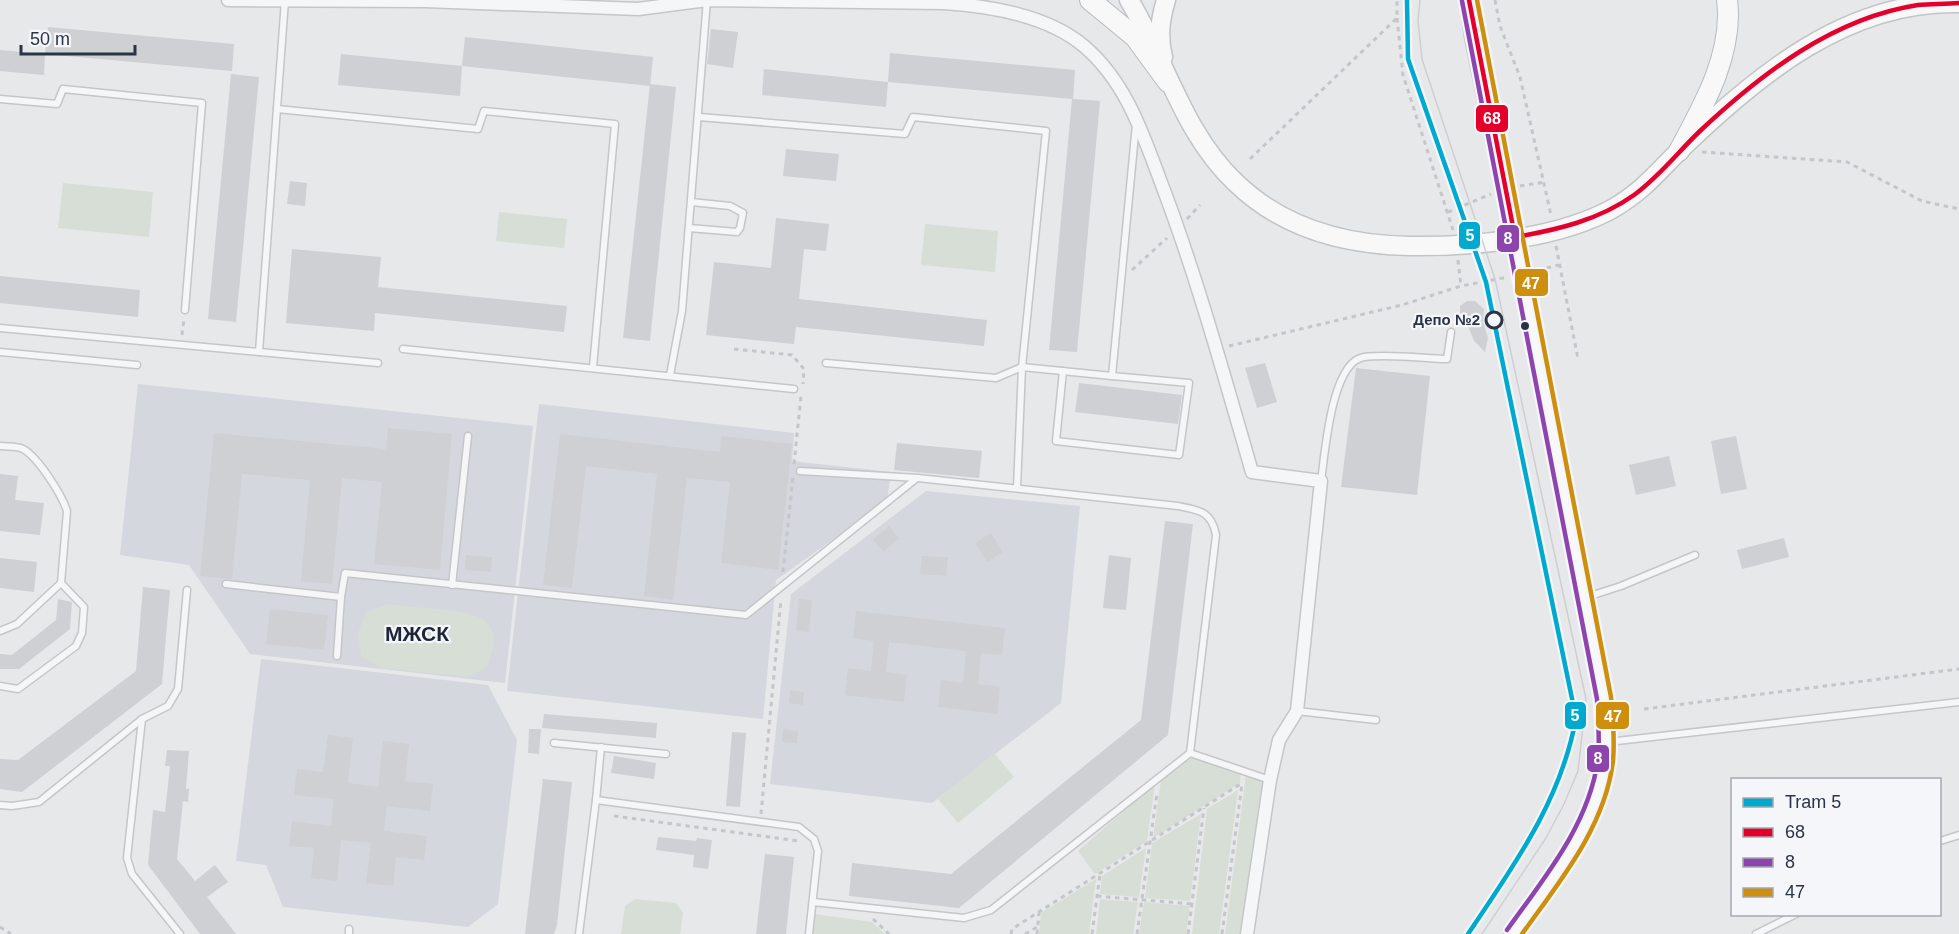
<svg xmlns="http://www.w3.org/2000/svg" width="1959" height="934" viewBox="0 0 1959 934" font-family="Arial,sans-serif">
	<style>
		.built { fill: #d4d7dd }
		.green { fill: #d6ded6 }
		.building { fill: #ced0d3 }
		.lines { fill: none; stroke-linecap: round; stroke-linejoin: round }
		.service-casing { stroke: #c4c6c8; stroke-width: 9 }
		.minor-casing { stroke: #c4c6c8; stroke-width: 15 }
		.secondary-casing { stroke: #c4c6c8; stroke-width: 20 }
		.primary-casing { stroke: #c2c5c8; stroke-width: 21 }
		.trunk-casing { stroke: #b8bbbf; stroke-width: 22 }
		.path { stroke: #c5c6ca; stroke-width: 3; stroke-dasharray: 4.5 4.5; stroke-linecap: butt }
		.service { stroke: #f5f6f7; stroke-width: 6 }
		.minor { stroke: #f5f6f7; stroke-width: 12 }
		.secondary { stroke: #f8f8f8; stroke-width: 16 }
		.primary { stroke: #f8f8f8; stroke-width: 18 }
		.trunk { stroke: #f8f8f8; stroke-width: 20 }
		.tram { stroke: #cecfd2; stroke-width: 1.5 }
		.bus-1-casing { stroke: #f4f6f9; stroke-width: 9 }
		.bus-2-casing { stroke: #f4f6f9; stroke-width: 9 }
		.bus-3-casing { stroke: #f4f6f9; stroke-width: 9 }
		.bus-1 { stroke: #e4002b; stroke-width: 4.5 }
		.bus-2 { stroke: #8e44ad; stroke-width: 4.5 }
		.bus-3 { stroke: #ce8f0e; stroke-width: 4.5 }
		.tram-1-casing { stroke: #f4f6f9; stroke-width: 9 }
		.tram-1 { stroke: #00a9ce; stroke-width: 4.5 }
		.stop-dot { fill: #f4f6f9; stroke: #2b3445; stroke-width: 3 }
		.bus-dot { fill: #2b3445; stroke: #f4f6f9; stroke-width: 2 }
		.labels { text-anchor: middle; stroke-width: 4.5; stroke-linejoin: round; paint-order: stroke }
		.stop-label { font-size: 15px; font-weight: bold; fill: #2b3445; stroke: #f4f6f9; text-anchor: end }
		.district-label { font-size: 21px; font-weight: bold; fill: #1d2536; stroke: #f4f6f9 }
		.line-badge { stroke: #f4f6f9; stroke-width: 2 }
		.badge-label { font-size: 16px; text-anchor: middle; font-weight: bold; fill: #fff }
	</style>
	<rect width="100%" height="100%" fill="#e6e8ea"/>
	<g class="built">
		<polygon points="138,384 533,426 505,683 250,654 189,565 120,555"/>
		<polygon points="539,404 794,433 792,461 891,472 887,501 776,580 763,719 507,691"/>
		<polygon points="926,491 1080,506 1061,703 932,803 770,784 791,594"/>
		<polygon points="261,659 488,685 517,740 498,904 468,927 283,907 266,865 236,861"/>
	</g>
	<g class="green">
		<polygon points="63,183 153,192 149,237 58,228"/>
		<polygon points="499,212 567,219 564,248 496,241"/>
		<polygon points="925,224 998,231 995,272 921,265"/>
		<path d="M388 604C405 606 422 608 440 609 482 614 506 619 487 667L469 677 381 668 361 656 358 633 366 612Z"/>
		<polygon points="994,753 1014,777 958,823 938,799"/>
		<polygon points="1191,755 1241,772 1240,783 1153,838 1161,780"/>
		<polygon points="1246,775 1266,781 1245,934 1225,934"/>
		<polygon points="1155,784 1147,841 1095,874 1078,851"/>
		<polygon points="1238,790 1219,934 1192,934 1207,809"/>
		<polygon points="1201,814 1190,901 1145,898 1152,843"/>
		<polygon points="1146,848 1139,897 1100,894 1102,876"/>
		<polygon points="1096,879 1089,934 1039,934 1041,913"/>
		<polygon points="635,899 676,903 683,913 680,934 621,934 625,906"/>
		<polygon points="1100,899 1138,902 1133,934 1096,934"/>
		<polygon points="1144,902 1190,906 1186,934 1139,934"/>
		<polygon points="814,914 872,922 885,934 812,934"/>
	</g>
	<g class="building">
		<polygon points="48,27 234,44 232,71 45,54"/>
		<polygon points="711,29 738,32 733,68 707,64"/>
		<polygon points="465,37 653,57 650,86 462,66"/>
		<polygon points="0,50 45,54 44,75 0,71"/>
		<polygon points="890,53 1075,70 1073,99 1100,101 1077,352 1049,350 1072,99 888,82"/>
		<polygon points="341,54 462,66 460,96 338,85"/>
		<polygon points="764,69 888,82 886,107 762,95"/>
		<polygon points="231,74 259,77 236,322 208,319"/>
		<polygon points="650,84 676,87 650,341 623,338"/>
		<polygon points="786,149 839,154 836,181 783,176"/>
		<polygon points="290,181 307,183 305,206 287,204"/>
		<polygon points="776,218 829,224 826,251 804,249 799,299 987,320 984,346 796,327 794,344 706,335 714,262 771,268"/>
		<polygon points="292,249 381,257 378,287 567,306 564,332 375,313 374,331 286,323"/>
		<polygon points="0,276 140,290 138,317 0,303"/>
		<polygon points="1467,301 1475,301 1484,309 1483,322 1488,338 1485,352 1474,341 1469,328 1460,320 1460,306"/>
		<polygon points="1265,363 1277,402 1257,408 1245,368"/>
		<polygon points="1356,368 1430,376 1417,495 1341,487"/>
		<polygon points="1079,383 1182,395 1178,424 1075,412"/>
		<polygon points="388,428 452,434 440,570 374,564 382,482 342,478 332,584 301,581 310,480 242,474 232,579 200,576 214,433 386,449"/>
		<polygon points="560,434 720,452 721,436 792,444 778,570 721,563 730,482 687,478 673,600 644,596 657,474 586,466 572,588 543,585"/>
		<polygon points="1736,436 1747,489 1721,494 1711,441"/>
		<polygon points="897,443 982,451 979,478 894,470"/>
		<polygon points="1669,456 1676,486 1636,495 1629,465"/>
		<polygon points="0,474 18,476 15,500 44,503 40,535 0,531"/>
		<polygon points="1165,521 1193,524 1168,735 959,908 849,896 852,863 951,874 1141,720"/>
		<polygon points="889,526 899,538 884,552 873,540"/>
		<polygon points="991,533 1003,552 987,562 975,543"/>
		<polygon points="1784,538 1789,557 1742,569 1737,550"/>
		<polygon points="466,555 492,557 491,572 465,570"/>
		<polygon points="1109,555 1131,558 1126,610 1103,608"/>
		<polygon points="922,556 948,557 946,576 920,574"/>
		<polygon points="0,558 37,562 34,592 0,588"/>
		<polygon points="143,587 170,590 162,684 22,792 0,789 0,759 18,760 136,671"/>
		<polygon points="58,599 72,602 70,629 19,669 0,669 0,654 12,655 56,620"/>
		<polygon points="799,599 812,600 809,632 796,631"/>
		<polygon points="270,609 328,615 324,650 266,644"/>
		<polygon points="856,611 1005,628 1002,655 981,653 978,684 1000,687 997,714 938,707 941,680 963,683 966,651 889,642 886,672 907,675 904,702 845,695 848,668 871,671 874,641 853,638"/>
		<polygon points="790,690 804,692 803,705 789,703"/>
		<polygon points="544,714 657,723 656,738 542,728"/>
		<polygon points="529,729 541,729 539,754 528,753"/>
		<polygon points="783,729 798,731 797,743 782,742"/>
		<polygon points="732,732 746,733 740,807 726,806"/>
		<polygon points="328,735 353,738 348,783 378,787 383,741 409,744 405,781 433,784 430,811 387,806 384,831 427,836 424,860 396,857 393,886 366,883 371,843 341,840 337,881 311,878 314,848 289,846 292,821 331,826 334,799 294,795 297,769 323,772"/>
		<polygon points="167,750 189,751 186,789 189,789 188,802 183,801 177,859 195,881 215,865 228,882 207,897 236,934 200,934 148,865 153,810 165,812 170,766 165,766"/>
		<polygon points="614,756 656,763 654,779 611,773"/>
		<polygon points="543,779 572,782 557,925 554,934 525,934"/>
		<polygon points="658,837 696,841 697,838 712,840 708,869 693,867 694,855 656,850"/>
		<polygon points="765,854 794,857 786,934 756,934"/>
	</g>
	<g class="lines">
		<g class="service-casing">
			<g id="service">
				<polyline points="0,99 57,104 63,89 202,103 185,310"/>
				<polyline points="277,109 478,129 484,111 615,124 593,367"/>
				<polyline points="699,117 905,134 913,117 1046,131 1022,367 1017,488"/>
				<polyline points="689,228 737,232 740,228 743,213 730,206 691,202"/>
				<polyline points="0,328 378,363"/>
				<polyline points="403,349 794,389"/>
				<polyline points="0,352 137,365"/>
				<polyline points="259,352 285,0"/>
				<polyline points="826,363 996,378 1022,367 1112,376 1136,124"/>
				<polyline points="1063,371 1056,441 1179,455 1189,383 1112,376"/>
				<polyline points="670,375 682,311 707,0"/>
				<path d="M0 446C7 447 17 446 23 449 38 457 62 495 67 511L61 583 17 624 0 631"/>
				<path d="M800 471 918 478 1178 506C1200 510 1212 512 1216 535L1190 753 991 910 964 918 813 902"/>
				<path d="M1321 481C1325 454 1331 362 1364 357 1390 354 1421 358 1447 359L1451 332"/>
				<polyline points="226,584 341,597 345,573 746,615 917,478"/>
				<polyline points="452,585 468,436"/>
				<polyline points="1587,597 1621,586 1695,555"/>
				<polyline points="337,656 341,597"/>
				<polyline points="0,686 18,689 76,646 82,633 84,607 61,583"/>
				<polyline points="1297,711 1376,720"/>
				<polyline points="142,719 127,858 132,874 180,934"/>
				<polyline points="1608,742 1959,702"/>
				<polyline points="554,743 666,754"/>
				<polyline points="1190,753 1270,780"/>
				<polyline points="596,800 601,747"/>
				<polyline points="0,805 12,806 39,802 142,719 168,706 178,689 187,590"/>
				<polyline points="1940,841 1959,835"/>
				<polyline points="349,934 349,929"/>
				<polyline points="579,934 596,800 799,827 814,839 818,851 809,934"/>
				<polyline points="1756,934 1796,914"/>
			</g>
		</g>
		<g class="minor-casing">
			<path id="minor" d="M228 0 425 1 638 9 707 0 944 3C990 6 1049 16 1085 47 1129 85 1145 141 1165 193 1199 284 1225 379 1252 472L1321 481 1297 711 1279 740 1270 780 1247 934"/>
		</g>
		<g class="secondary-casing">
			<path id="secondary" d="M1513 934C1549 882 1596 828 1605 763 1608 742 1605 720 1604 698L1515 237"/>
		</g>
		<g class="primary-casing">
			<g id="primary">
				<path d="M1129 0C1165 59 1183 133 1235 182 1282 228 1346 245 1410 246 1472 247 1557 239 1612 209 1645 190 1659 170 1685 145 1758 75 1848 0 1959 3"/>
				<polyline points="1469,0 1474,36 1515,237"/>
				<path d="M1163 57C1158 37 1160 20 1166 0"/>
			</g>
		</g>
		<g class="trunk-casing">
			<g id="trunk">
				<polyline points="1090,0 1135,37 1168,82"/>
				<path d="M1679 151C1703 107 1734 53 1727 0"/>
			</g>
		</g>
		<g class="path">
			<polyline points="1495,0 1500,26 1520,77 1551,215"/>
			<polyline points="1397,18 1403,75 1453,230"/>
			<polyline points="1702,152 1847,162 1922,201 1959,209"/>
			<polyline points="1250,159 1397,18 1397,0"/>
			<polyline points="1520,186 1545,182"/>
			<polyline points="1448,212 1491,194"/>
			<polyline points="1187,219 1200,205"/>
			<polyline points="1556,246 1578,359"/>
			<polyline points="1458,260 1461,286"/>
			<polyline points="1132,270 1167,238"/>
			<polyline points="1538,270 1559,265"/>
			<polyline points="182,335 184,318"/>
			<polyline points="1229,346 1402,305 1461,286 1508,277"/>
			<polyline points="734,349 792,355 804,369 803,384"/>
			<polyline points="794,464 801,396"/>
			<polyline points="783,572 793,477"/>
			<polyline points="1644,709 1959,669"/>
			<polyline points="761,814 781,599"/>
			<polyline points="614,816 799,841"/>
			<polyline points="1097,896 1192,904"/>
			<polyline points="873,919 889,934"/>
			<polyline points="0,927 11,934"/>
			<polyline points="1011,934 1012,929 1242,783"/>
			<polyline points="1025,934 1037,927"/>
			<polyline points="1037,934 1039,913"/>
			<polyline points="1092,934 1100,874"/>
			<polyline points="1137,934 1157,793"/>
			<polyline points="1188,934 1204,808"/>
			<polyline points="1222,934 1242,784"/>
		</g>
		<use href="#service" class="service"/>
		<use href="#minor" class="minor"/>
		<use href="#secondary" class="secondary"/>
		<use href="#primary" class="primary"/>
		<use href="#trunk" class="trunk"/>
		<polyline class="tram" points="1420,0 1418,21 1422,59 1495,279 1586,699 1578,771 1564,804 1546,838 1482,934"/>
		<g class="bus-1-casing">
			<g id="bus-1">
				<polyline points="1469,0 1515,237"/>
				<path d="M1515 237C1557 230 1599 220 1634 195 1659 177 1678 152 1700 131 1761 74 1833 18 1918 5 1931 4 1945 4 1959 3"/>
			</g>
		</g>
		<g class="bus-2-casing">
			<path id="bus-2" d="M1462 1 1597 699C1598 719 1600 739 1598 759 1589 825 1544 878 1507 930"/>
		</g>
		<g class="bus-3-casing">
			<path id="bus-3" d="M1477 0 1611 697C1613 718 1615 740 1613 761 1605 827 1560 881 1522 934"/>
		</g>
		<use href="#bus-1" class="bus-1"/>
		<use href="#bus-2" class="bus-2"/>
		<use href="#bus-3" class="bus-3"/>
		<g class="tram-1-casing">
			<path id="tram-1" d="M1407 0 1408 59 1486 282 1576 718C1561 801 1514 865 1468 934"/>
		</g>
		<use href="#tram-1" class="tram-1"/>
	</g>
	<circle class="stop-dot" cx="1494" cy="320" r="8"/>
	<circle class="bus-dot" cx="1525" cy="326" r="5"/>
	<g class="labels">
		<g class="stop-label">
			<text x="1480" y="325">Депо №2</text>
		</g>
		<g class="district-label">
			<text x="417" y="641">МЖСК</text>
		</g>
	</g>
	<g class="line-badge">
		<rect x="1475" y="104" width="34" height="29" rx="6" fill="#e4002b"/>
		<rect x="1458" y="221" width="23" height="29" rx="6" fill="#00a9ce"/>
		<rect x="1496" y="224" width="24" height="29" rx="6" fill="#8e44ad"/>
		<rect x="1514" y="268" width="35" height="29" rx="6" fill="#ce8f0e"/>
		<rect x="1564" y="701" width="23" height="29" rx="6" fill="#00a9ce"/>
		<rect x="1595" y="701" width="35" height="29" rx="6" fill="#ce8f0e"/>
		<rect x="1586" y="744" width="24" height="29" rx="6" fill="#8e44ad"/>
	</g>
	<g class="badge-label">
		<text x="1492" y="124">68</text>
		<text x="1470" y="241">5</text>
		<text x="1508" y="244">8</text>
		<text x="1531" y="289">47</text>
		<text x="1575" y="721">5</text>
		<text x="1613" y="722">47</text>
		<text x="1598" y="764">8</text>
	</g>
	<rect x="1731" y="778" width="210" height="138" fill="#f4f6f9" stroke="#a4a8b1" stroke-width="1.5"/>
	<rect x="1743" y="798" width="30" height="9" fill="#00a9ce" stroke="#a4a8b1" stroke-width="1.5"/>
	<text x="1785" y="808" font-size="18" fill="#2b3445">Tram 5</text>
	<rect x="1743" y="828" width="30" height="9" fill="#e4002b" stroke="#a4a8b1" stroke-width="1.5"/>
	<text x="1785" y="838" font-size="18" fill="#2b3445">68</text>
	<rect x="1743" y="858" width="30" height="9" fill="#8e44ad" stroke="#a4a8b1" stroke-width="1.5"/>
	<text x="1785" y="868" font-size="18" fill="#2b3445">8</text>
	<rect x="1743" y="888" width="30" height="9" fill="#ce8f0e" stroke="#a4a8b1" stroke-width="1.5"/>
	<text x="1785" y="898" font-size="18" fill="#2b3445">47</text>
	<path d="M21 45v9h114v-9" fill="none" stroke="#2b3445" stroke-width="3"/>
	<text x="30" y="45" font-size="18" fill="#2b3445" stroke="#f4f6f9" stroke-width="4.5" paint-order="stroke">50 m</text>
</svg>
